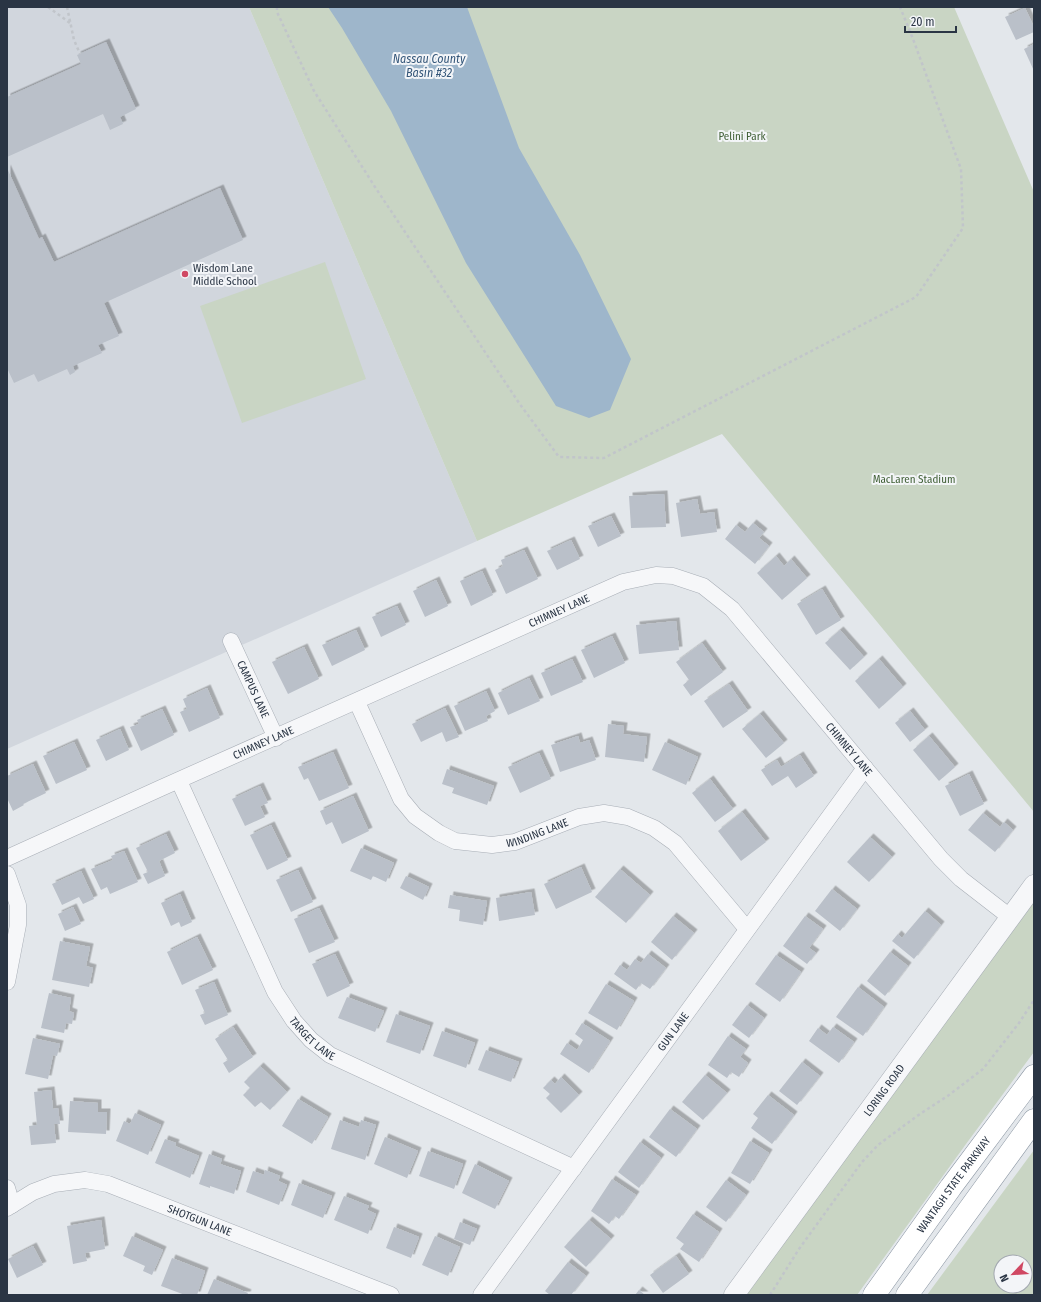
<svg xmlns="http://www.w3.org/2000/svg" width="1041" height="1302" viewBox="0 0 1041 1302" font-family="'Fira Sans Condensed',sans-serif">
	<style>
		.built { fill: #d1d6dd }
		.green { fill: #c9d5c4; fill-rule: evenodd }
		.water { fill: #9eb6cb }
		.building { fill: #bac0c9; filter: url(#shadow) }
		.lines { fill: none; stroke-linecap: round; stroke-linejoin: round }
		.minor-casing { stroke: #a8aeb6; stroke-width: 17 }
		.tertiary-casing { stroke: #a8aeb6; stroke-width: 21 }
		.motorway-casing { stroke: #8a95a2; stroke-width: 23 }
		.path { stroke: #c1c5ca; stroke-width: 2.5; stroke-dasharray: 3 3; stroke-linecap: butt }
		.minor { stroke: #f6f7f9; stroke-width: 16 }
		.tertiary { stroke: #f6f7f9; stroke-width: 20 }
		.motorway { stroke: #fff; stroke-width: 22 }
		.poi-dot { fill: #d04863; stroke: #f3f5f8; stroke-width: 1.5 }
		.labels { text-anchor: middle; stroke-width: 4; stroke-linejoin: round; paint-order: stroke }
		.park-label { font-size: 11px; fill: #416037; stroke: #f3f5f8 }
		.poi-label { font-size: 11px; fill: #2a3544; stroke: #f3f5f8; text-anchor: start }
		.street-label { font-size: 11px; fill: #2a3544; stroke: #f3f5f8 }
		.water-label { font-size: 12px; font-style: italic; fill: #345679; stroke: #f3f5f8 }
	</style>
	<defs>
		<filter id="shadow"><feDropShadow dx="3.5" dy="-3.5" stdDeviation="0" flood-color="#0004"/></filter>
	</defs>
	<rect width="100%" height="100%" fill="#e3e7eb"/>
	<polygon class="built" points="7,7 249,7 477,541 7,749"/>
	<g class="green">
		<polygon points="249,7 954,7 1034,192 1034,812 722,434 477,541"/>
		<polygon points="325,262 366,379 242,423 200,306"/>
		<polygon points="1034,899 1034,1052 966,1144 857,1295 743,1295"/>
		<path d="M1034 1150V1295H927ZM1001 1262H1025V1286H1001Z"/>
	</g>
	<polygon class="water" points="328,7 467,7 519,148 580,255 631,359 610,410 589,418 556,406 466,263 391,111 342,28"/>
	<g class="building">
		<polygon points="1025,8 1034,27 1034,32 1016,40 1005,17"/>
		<polygon points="106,42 136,109 120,117 123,124 110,130 103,114 7,157 7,97 81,64 77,55"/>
		<polygon points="1034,44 1034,71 1024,49"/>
		<polygon points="7,168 39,239 42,237 54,262 220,188 243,240 104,303 119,336 98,345 102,353 73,366 75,372 70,375 67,369 38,382 34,374 14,383 7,368"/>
		<polygon points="664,494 666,527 631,528 629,496"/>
		<polygon points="697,499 700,514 714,512 717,532 681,537 676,503"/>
		<polygon points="611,516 621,536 598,547 588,526"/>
		<polygon points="753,523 764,532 759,538 769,546 755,564 725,539 736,525 745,532"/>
		<polygon points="571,540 580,559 557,570 547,551"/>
		<polygon points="524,550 538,579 506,594 495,570 503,566 501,560"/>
		<polygon points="776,556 784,566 791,559 807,578 782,600 757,573"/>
		<polygon points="482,571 493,595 471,606 460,581"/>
		<polygon points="436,580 448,606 425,617 413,591"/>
		<polygon points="822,589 841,620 816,635 797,604"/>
		<polygon points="397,606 406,625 381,637 372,617"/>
		<polygon points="676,621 679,650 639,654 636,625"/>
		<polygon points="356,630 365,650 332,666 322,645"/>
		<polygon points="840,630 864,657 850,670 825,643"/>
		<polygon points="612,636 625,663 594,678 581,650"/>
		<polygon points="702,643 723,672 691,696 683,685 689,680 676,662"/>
		<polygon points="304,647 319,679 288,694 272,662"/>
		<polygon points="572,659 583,682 551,696 541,673"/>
		<polygon points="879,659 903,687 879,709 855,681"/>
		<polygon points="529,678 540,701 508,715 498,693"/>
		<polygon points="729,684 748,711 723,728 704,701"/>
		<polygon points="207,688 220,718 189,732 180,712 187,709 183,699"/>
		<polygon points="486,691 495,711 486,716 488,721 465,731 454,706"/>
		<polygon points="445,708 459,737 446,742 442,732 421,742 412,724"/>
		<polygon points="162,709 174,735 141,751 130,727 139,724 137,720"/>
		<polygon points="910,711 925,730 910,742 895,723"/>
		<polygon points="760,714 784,743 766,758 742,729"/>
		<polygon points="608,724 624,726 623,734 647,737 644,762 605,757"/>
		<polygon points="120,729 129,750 106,761 96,740"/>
		<polygon points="578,736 580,743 589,740 596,760 560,772 551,745"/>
		<polygon points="929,736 955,767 939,781 913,750"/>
		<polygon points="74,742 87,770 56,784 43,756"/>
		<polygon points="665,742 698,757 686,785 652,770"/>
		<polygon points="333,752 349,788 319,801 308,778 304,780 298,767"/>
		<polygon points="539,753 551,779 520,793 508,767"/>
		<polygon points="800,755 814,776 796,788 788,776 772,786 761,770 777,760 781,767"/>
		<polygon points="33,764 46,793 23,804 24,805 13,811 7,798 7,776"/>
		<polygon points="447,769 494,786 487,805 452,793 454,788 442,784"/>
		<polygon points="969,774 984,804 960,816 945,786"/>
		<polygon points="710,779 733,809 715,822 692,793"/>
		<polygon points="260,786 268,803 260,806 265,817 245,826 232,799"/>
		<polygon points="353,796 369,831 342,844 332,822 326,825 320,811"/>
		<polygon points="742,812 766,842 741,861 718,831"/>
		<polygon points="983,813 1000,827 1004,822 1013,830 995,852 968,830"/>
		<polygon points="271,825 288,860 267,870 250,835"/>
		<polygon points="166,834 175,853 159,861 165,876 148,884 143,874 148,872 136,848"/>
		<polygon points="870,837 892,857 869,882 847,862"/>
		<polygon points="361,848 394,863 386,882 373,876 371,880 350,871"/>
		<polygon points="124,851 138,882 110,894 107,887 101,890 91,869 113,860 111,856"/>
		<polygon points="581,867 592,892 556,909 544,884"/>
		<polygon points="620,869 650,895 626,923 595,897"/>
		<polygon points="298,870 313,902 291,912 276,880"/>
		<polygon points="81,871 94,899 83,904 79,897 62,905 52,884"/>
		<polygon points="406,876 429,887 423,900 400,888"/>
		<polygon points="832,889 857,909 840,931 815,911"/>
		<polygon points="531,892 535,915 499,921 496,898"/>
		<polygon points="180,894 192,922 181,927 179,922 171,926 161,903"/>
		<polygon points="450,895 487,901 483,925 459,921 460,910 448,908"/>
		<polygon points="73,907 81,924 65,931 58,914"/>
		<polygon points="319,908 335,942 309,953 294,919"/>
		<polygon points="925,911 941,925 914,959 892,941 898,934 902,938"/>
		<polygon points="673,916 694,933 672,960 651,942"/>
		<polygon points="805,916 823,929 809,948 816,953 807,964 783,946"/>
		<polygon points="197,937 213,970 182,985 167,952"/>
		<polygon points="60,941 90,947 86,966 93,968 89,987 52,980"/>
		<polygon points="890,952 908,966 885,996 867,981"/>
		<polygon points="335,954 350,986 327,997 312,964"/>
		<polygon points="648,954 666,968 650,989 641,983 636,990 614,974 620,965 627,970 635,959 641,963"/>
		<polygon points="776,955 801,972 780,1002 755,984"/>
		<polygon points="214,982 228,1015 205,1025 200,1015 205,1013 195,990"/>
		<polygon points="606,984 634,1001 617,1030 588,1013"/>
		<polygon points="858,987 884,1007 863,1036 836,1017"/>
		<polygon points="49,993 71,998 69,1011 74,1013 72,1024 66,1023 64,1033 41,1028"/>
		<polygon points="347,997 384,1011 375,1032 338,1018"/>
		<polygon points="747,1005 764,1018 749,1038 732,1025"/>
		<polygon points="396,1014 430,1026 420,1054 386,1042"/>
		<polygon points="582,1023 610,1041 589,1073 560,1054 567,1043 577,1050 583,1040 575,1034"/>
		<polygon points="233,1027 253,1057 229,1073 223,1063 228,1060 215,1039"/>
		<polygon points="833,1027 854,1042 839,1063 809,1041 818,1028 827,1035"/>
		<polygon points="442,1031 475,1043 466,1068 433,1056"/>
		<polygon points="728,1036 746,1049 740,1057 748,1063 739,1077 731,1072 727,1078 708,1065"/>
		<polygon points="33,1038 60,1044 57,1056 53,1055 48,1079 25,1074"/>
		<polygon points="486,1050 519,1062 511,1082 478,1070"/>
		<polygon points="802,1062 820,1076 797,1105 779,1091"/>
		<polygon points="260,1066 287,1092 270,1110 261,1102 255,1107 243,1095 250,1088 244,1082"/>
		<polygon points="705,1075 727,1093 703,1120 682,1102"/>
		<polygon points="561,1077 579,1095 561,1113 546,1098 550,1094 543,1088 551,1080 555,1084"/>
		<polygon points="51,1090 53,1109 58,1108 60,1124 54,1124 56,1143 31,1145 29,1126 37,1125 34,1092"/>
		<polygon points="768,1095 794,1115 772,1144 751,1128 758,1118 753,1114"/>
		<polygon points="298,1099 328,1117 312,1144 282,1126"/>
		<polygon points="70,1101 98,1103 98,1112 107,1112 106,1134 68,1132"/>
		<polygon points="670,1109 697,1129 676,1157 649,1137"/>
		<polygon points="135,1113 161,1125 148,1155 116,1141 124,1121 130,1124"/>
		<polygon points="340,1120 359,1127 361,1120 376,1125 365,1160 331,1149"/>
		<polygon points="385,1137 418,1151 407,1178 374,1164"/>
		<polygon points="165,1139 176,1143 175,1146 199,1156 190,1178 155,1163"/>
		<polygon points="750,1141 769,1153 750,1184 731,1173"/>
		<polygon points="640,1142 661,1158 639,1188 618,1172"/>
		<polygon points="428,1151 463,1164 454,1189 419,1176"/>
		<polygon points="209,1154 222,1159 220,1164 241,1171 234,1194 210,1186 210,1188 199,1184"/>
		<polygon points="475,1164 509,1181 495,1209 462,1193"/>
		<polygon points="265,1170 280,1176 278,1181 287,1185 279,1205 246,1192 253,1171 264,1175"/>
		<polygon points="612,1179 636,1195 619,1219 615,1216 609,1224 591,1211"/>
		<polygon points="726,1180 746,1195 726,1222 706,1207"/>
		<polygon points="299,1183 332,1196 323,1218 291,1205"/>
		<polygon points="344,1196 369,1206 367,1210 376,1214 368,1234 334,1220"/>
		<polygon points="693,1214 719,1232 699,1262 680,1249 684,1244 676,1238"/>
		<polygon points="101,1220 105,1249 85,1253 87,1261 73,1264 67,1226"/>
		<polygon points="589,1220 611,1239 586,1267 564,1247"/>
		<polygon points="460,1222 477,1229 470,1245 454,1239"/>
		<polygon points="394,1227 419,1237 411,1258 386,1248"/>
		<polygon points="132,1236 163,1250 152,1275 143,1271 145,1266 123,1256"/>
		<polygon points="435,1236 460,1247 448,1276 422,1265"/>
		<polygon points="33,1246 43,1265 17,1278 8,1259"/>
		<polygon points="676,1256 689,1274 663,1293 650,1275"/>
		<polygon points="172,1258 205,1271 197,1295 185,1295 161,1286"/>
		<polygon points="568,1262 586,1276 571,1295 550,1295 545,1291"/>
		<polygon points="214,1279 248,1293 247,1295 207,1295"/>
		<polygon points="639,1290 645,1295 635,1295"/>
	</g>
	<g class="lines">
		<g class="minor-casing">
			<g id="minor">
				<path id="s1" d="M231 641 276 738"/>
				<path id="s2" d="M357 702 401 799 415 816 439 833 455 841 492 845 515 842 579 817 604 813 628 817 654 828 675 843 747 929"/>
				<path id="s3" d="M179 781 275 992 294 1021 311 1040 330 1055 574 1168"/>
				<path id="s4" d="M7 858 161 788 623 582 656 575 673 576 703 586 732 609 941 859 961 879 1010 917"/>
				<polyline points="7,874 18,905 18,925 7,982"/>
				<polyline points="7,1188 12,1205"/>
				<path id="s5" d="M7 1208 33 1192 54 1184 85 1180 108 1184 391 1295"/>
				<path id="s6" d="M481 1295 865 768"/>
			</g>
		</g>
		<g class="tertiary-casing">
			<g id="tertiary">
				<path id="s7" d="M734 1295 1034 885"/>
			</g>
		</g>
		<g class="motorway-casing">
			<g id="motorway">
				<path id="s8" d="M874 1295 951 1187 1034 1076"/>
				<polyline points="907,1295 1034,1120"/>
			</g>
		</g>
		<g class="path">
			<polyline points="48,7 70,23"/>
			<polyline points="67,7 74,40 80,54"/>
			<polyline points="277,7 277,12 314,91 375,187 519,403 559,457 604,458 916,297 963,228 961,169 913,39 900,7"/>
			<polyline points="770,1295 799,1249 862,1162 878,1145 917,1116 949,1095 983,1069 1019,1023 1034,1000"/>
		</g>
		<use href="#minor" class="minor"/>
		<use href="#tertiary" class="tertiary"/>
		<use href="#motorway" class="motorway"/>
	</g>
	<circle class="poi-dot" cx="185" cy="274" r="4"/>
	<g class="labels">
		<g class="park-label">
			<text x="742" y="140">Pelini Park</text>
			<text x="914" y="483">MacLaren Stadium</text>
		</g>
		<g class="poi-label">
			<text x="193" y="272">Wisdom Lane<tspan x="193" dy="13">Middle School</tspan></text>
		</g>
		<g class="street-label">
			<text dy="4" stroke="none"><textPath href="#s4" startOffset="605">CHIMNEY LANE</textPath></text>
			<text dy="4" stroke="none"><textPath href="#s1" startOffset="53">CAMPUS LANE</textPath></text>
			<text dy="4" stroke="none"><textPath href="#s4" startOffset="281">CHIMNEY LANE</textPath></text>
			<text dy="4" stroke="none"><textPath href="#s4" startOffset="977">CHIMNEY LANE</textPath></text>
			<text dy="4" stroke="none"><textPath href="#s2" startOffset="260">WINDING LANE</textPath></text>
			<text dy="4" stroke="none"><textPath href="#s6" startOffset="326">GUN LANE</textPath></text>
			<text dy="4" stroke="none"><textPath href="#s3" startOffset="292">TARGET LANE</textPath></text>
			<text dy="4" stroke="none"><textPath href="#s7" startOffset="254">LORING ROAD</textPath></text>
			<text dy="4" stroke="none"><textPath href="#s8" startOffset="136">WANTAGH STATE PARKWAY</textPath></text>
			<text dy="4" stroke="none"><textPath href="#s5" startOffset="206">SHOTGUN LANE</textPath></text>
		</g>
		<g class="water-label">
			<text x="429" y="63">Nassau County<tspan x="429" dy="14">Basin #32</tspan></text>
		</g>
	</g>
	<rect width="1041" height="1302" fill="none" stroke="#2a3544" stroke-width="16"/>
	<g transform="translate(1013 1274) rotate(245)"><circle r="19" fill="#f3f5f8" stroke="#a3a8b0"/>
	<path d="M0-3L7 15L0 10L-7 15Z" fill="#d04863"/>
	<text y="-6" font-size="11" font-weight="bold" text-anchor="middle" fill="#2a3544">N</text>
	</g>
	<path d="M905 26v6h51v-6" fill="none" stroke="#2a3544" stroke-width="2"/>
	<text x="911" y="26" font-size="12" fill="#2a3544" stroke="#f3f5f8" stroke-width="3" paint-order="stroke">20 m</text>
</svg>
